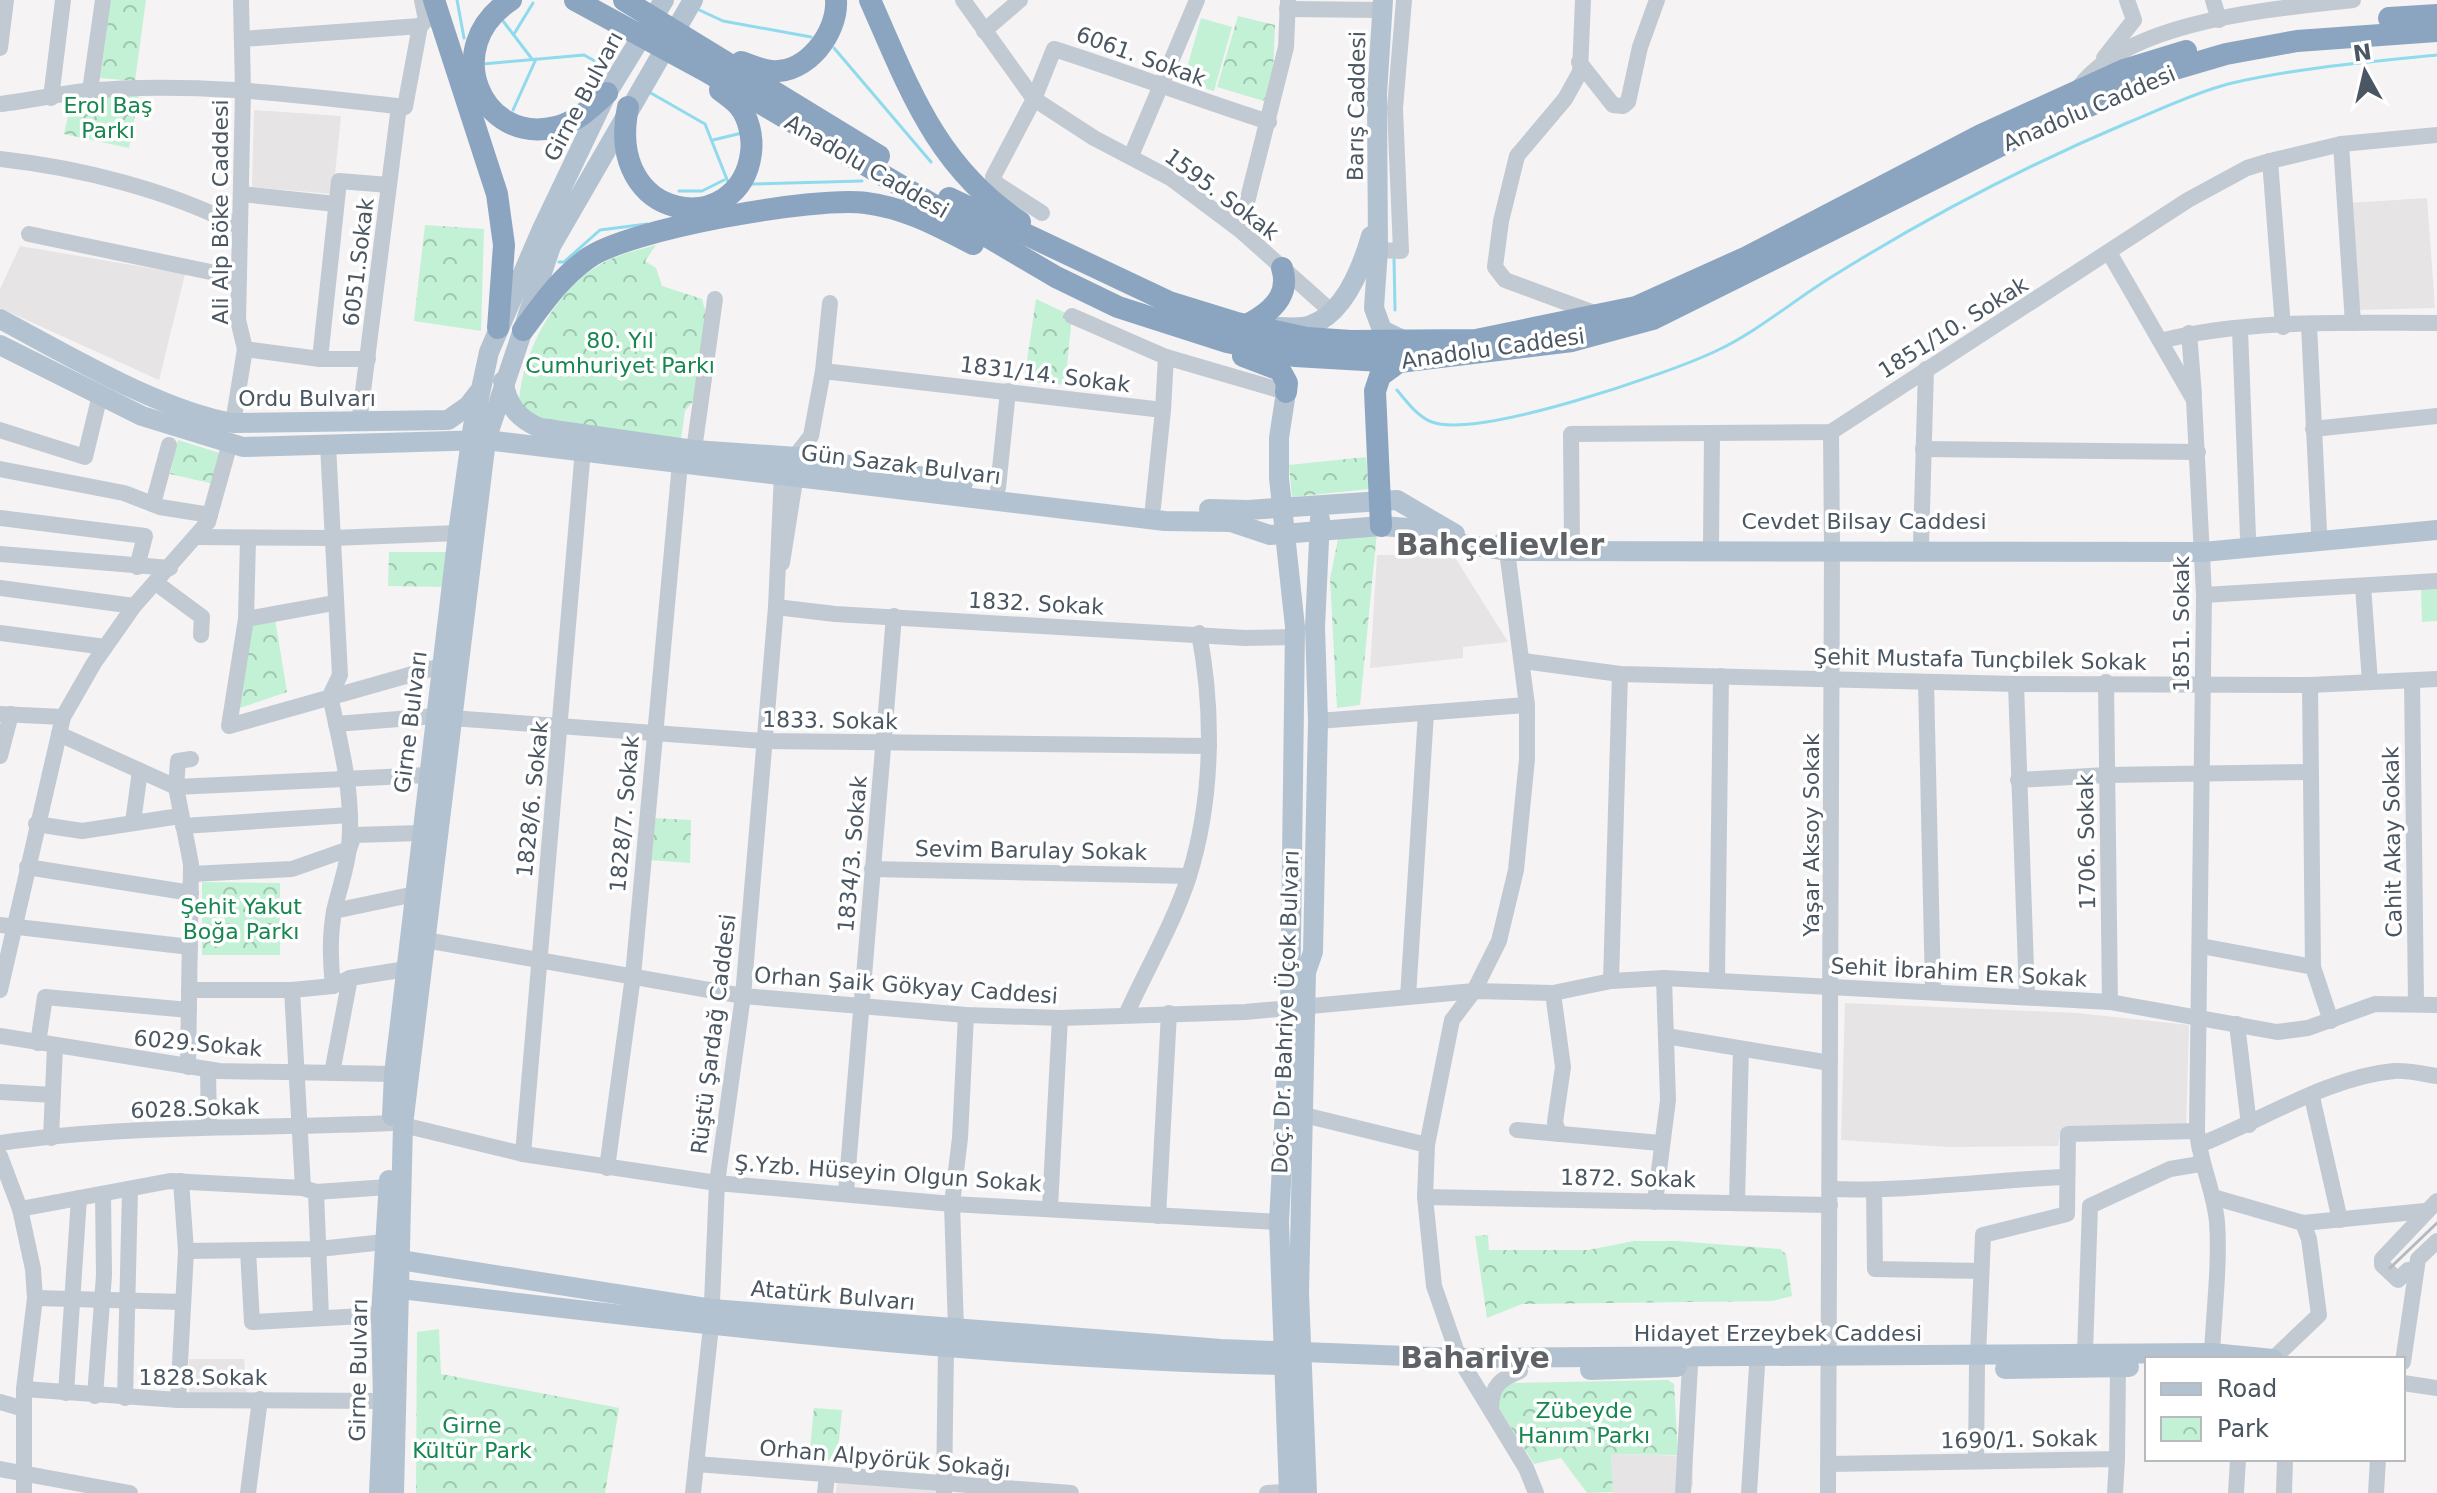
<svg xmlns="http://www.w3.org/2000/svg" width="2437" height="1493" viewBox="0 0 2437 1493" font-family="'DejaVu Sans',sans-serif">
<defs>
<pattern id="park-crowns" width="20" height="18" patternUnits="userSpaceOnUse" patternTransform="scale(2)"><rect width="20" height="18" fill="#c3f1d5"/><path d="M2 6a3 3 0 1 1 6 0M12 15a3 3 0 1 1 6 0" fill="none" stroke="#a0c6b0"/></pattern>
</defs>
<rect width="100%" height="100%" fill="#f5f3f3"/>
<!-- education -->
<g fill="#e6e4e5">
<polygon points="254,110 341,116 333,194 252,187"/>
<polygon points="2427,198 2435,308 2355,310 2349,203"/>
<polygon points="20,246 185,274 159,380 0,308 0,289"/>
<polygon points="1377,555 1454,556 1508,642 1463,647 1463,658 1370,668"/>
<polygon points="1845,1003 2077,1013 2189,1025 2186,1129 2061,1129 2058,1146 1950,1147 1841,1140"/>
<polygon points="189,1359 244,1359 247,1396 189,1395"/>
<polygon points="1611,1454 1692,1456 1693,1485 1689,1493 1613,1493"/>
<polygon points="837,1482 937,1490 937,1493 836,1493"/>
</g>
<!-- grass -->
<g fill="#c3f1d5">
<polygon points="1201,18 1232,27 1214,91 1183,82"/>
<polygon points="2437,588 2437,621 2422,622 2421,589"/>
</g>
<!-- park -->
<g fill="url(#park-crowns)">
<polygon points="111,0 146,0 135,81 100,78"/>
<polygon points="1238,16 1275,25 1273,74 1264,101 1217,87"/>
<polygon points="139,94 129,148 64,134 71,103 88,96"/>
<polygon points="425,225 484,229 481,331 414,321"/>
<path d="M 656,245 L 645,261 L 656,268 L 662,286 L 702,299 L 706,314 L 694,400 L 685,411 L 681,439 L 546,420 L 519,408 C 519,357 556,287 603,263 C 619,254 639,250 656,245 Z"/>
<polygon points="1036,299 1072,316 1065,385 1024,381"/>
<polygon points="178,440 223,454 214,484 170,474"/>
<polygon points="1366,457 1369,489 1292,497 1289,465"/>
<polygon points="1377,532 1360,705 1337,708 1330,579 1338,539"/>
<polygon points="389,552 450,552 446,587 388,586"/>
<polygon points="275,619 287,692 234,710 250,621"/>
<polygon points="652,818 691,820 690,863 649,860"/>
<polygon points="202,882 280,883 280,955 202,955"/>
<polygon points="1488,1235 1489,1250 1588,1250 1634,1241 1677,1241 1780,1249 1786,1254 1792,1296 1772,1301 1522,1304 1487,1318 1475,1236"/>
<polygon points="439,1329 441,1374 619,1408 605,1493 416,1493 417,1332"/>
<polygon points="1668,1380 1674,1384 1678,1455 1611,1454 1613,1492 1587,1493 1561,1458 1534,1464 1497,1405 1500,1389 1514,1383"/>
<polygon points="814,1408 842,1410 837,1461 809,1458"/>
</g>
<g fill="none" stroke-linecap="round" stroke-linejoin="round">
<!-- stream -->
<g stroke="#90daee" stroke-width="3">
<polyline points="457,0 464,38"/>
<polyline points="695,8 723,21 811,37"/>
<polyline points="503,21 532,59"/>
<polyline points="514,34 533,3"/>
<polyline points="834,48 931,162"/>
<polyline points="483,64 584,55 611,70"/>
<polyline points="649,92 705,124 728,182"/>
<polyline points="513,110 536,59"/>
<polyline points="713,140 742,133"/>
<polyline points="752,184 862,181"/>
<polyline points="679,191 702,191 724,180"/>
<polyline points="1394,256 1395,310"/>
<polyline points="559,262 564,262 600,230 647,224"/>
<path d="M 1397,390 C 1406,401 1418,417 1432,422 C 1478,439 1668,374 1716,351 C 1757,332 1794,300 1833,276 C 1926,218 2025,166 2127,123 C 2159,110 2194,93 2228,84 C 2296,68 2367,62 2437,55"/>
</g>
<!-- minor -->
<g stroke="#c1cad2" stroke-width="16">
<polyline points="963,0 1034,99 1094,138 1172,179 1240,230 1332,312"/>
<polyline points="1583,0 1580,72 1565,99 1517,156 1501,221 1495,267 1505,280 1597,314"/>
<polyline points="2213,0 2219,20"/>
<polyline points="1287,9 1382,10"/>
<polyline points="984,31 1020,0"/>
<polyline points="242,39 420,26"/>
<polyline points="0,48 6,0"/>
<polyline points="2104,58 2134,20 2127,0"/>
<polyline points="1579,62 1613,105 1623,106 1628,102 1640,47 1657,0"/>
<path d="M 2077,90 C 2125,20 2274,9 2353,0"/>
<polyline points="90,91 103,0"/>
<polyline points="51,98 63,0"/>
<path d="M 0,104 C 28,101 57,94 85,91 C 191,81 300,95 405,107 L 420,26 L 426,20 L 422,0"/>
<polyline points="2341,144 2353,323"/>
<polyline points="1131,156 1197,0"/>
<path d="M 0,159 C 81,168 168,190 240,227"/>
<polyline points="2270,161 2283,327"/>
<polyline points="241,194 336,204"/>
<path d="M 1042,213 L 997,184 L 993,177 L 1034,99 L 1054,49 C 1127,72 1196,99 1269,122"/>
<polyline points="1240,230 1286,47 1288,0"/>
<polyline points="29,234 239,278"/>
<polyline points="1378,250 1401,251 1395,108 1404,0"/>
<path d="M 2110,254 L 2194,400 L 2204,595 L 2197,1131 C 2200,1164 2214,1190 2217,1222 C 2220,1264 2214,1310 2212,1353"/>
<polyline points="1072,316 1166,357 1286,392"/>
<polyline points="2309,325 2319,531"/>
<polyline points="2240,330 2248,537"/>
<polyline points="2189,333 2194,395"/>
<path d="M 2161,341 C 2244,319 2351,323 2437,323"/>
<polyline points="245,349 320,359 368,359"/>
<polyline points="320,359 339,181 389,185"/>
<polyline points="823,371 1163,410 1153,507"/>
<polyline points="1163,410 1166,357"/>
<polyline points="233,423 245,349 238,320 243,91 241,0"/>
<polyline points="359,423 399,106"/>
<polyline points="2313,429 2437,416"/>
<polyline points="0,430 85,457 100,395"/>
<polyline points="1831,432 1832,544"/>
<polyline points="328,445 340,675 330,696"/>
<polyline points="1923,449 2198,452"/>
<polyline points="694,450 715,299"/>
<polyline points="0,469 124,493 160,507 210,515"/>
<polyline points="998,488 1008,391"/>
<polyline points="153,504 169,445"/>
<polyline points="0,518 145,536 137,567"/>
<polyline points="196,537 333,538 458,533"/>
<polyline points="248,539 246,619 229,726 441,666"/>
<polyline points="1501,541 1507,551 1527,705 1527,759 1516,870 1499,941 1474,991 1452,1020 1427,1145 1425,1197 1434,1286 1459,1358 1526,1468 1536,1493"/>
<polyline points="1572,542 1571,434 1831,432 2188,200 2247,168 2270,161 2341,144 2437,135"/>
<polyline points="1711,544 1712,433"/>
<polyline points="1921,544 1926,369"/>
<polyline points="0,554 170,568"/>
<polyline points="782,563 797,468"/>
<polyline points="156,583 202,617 201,635"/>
<polyline points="2363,586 2370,682"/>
<polyline points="0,588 134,606"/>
<polyline points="2204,595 2437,581"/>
<polyline points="776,607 835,614 1245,638 1295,637"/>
<polyline points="246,619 334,603"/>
<polyline points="0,633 105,647"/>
<polyline points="1523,661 1620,674 2016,684 2310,685 2437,679"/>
<polyline points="2412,681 2416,1002"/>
<polyline points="1926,682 1933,990"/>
<polyline points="2106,682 2110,1002"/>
<polyline points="2016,684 2027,996"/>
<polyline points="2310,685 2313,967"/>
<path d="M 330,696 C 341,746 354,795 349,847 C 347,867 340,887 335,907 C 329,934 330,959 333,986"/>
<polyline points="0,714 63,717"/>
<polyline points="451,718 763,741 1209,746"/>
<polyline points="1318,721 1527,705"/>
<polyline points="336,724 436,716"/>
<polyline points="59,734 176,787 428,775"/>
<polyline points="0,756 11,714"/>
<polyline points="2018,780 2107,775 2311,772"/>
<polyline points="133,822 140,771"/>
<polyline points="36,824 82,831 180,816"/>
<polyline points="183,826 350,815"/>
<polyline points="349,849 354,835 421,833"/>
<polyline points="27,867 191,893"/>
<polyline points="872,869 1189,876"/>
<polyline points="191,874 292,869 349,849"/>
<polyline points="334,911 415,894"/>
<polyline points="0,925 190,947"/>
<polyline points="425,940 743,996 966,1015 1060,1018 1245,1012 1474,991 1553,993 1611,981 1664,978 2110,1002 2277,1032 2308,1028 2375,1004 2437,1005"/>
<polyline points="2201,946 2313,967 2331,1021"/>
<polyline points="1717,978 1721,676"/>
<polyline points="1611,981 1620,674"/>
<polyline points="0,990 63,717 94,663 134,606 208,522 230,443"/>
<polyline points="189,990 292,990 333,986 350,978 406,969"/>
<polyline points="292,990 303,1188 316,1192 321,1317"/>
<polyline points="1553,993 1563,1067 1555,1122 1559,1134"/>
<polyline points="1408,997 1426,713"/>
<path d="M 1126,1015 C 1146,970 1174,923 1189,876 C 1213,799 1214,712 1199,633"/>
<polyline points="2237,1024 2249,1125"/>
<polyline points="0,1036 219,1071 394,1074"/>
<polyline points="1666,1036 1830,1063"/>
<polyline points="38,1043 45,997 189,1010"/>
<polyline points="188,1067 191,864 176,787 178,761 191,759"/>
<polyline points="208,1070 209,1127"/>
<polyline points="332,1073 350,978"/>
<polyline points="0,1092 53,1095"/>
<polyline points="2312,1097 2340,1220"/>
<polyline points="1304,1115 1427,1145"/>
<polyline points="403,1125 523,1154 717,1183 952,1204 1279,1222"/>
<polyline points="1517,1130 1660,1143"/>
<polyline points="51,1138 55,1046"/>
<path d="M 0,1143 C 130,1124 262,1129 392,1123"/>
<path d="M 2199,1145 C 2261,1121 2328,1077 2394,1071 C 2408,1070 2423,1074 2437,1076"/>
<polyline points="523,1154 583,449"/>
<polyline points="0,1156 20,1209 33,1269 35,1298 24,1389 24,1493"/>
<polyline points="607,1168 633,976 680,463"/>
<path d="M 1830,1189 C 1908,1192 1987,1180 2065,1177"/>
<polyline points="1874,1190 1875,1269 1981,1271"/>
<polyline points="316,1192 388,1187"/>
<polyline points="846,1192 894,616"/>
<polyline points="1425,1197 1830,1205"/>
<polyline points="2213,1197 2303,1223 2425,1211"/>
<polyline points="1655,1202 1668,1100 1664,978"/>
<polyline points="1737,1202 1741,1049"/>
<polyline points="1050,1207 1060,1018"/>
<polyline points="20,1209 170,1181 303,1188"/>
<polyline points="1158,1216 1169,1013"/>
<polyline points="186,1251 319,1249 384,1242"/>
<polyline points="248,1251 252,1322 381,1315"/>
<polyline points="2416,1269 2408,1270 2398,1280 2382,1265 2382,1259 2437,1201"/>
<polyline points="35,1298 183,1302"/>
<polyline points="956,1329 952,1204 960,1138 966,1015"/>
<polyline points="2085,1353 2090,1206 2170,1169 2200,1164"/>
<polyline points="1978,1357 1983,1235 2067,1214 2068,1134 2197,1131"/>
<polyline points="2278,1359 2278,1354 2319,1315 2309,1239 2303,1223"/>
<polyline points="2403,1362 2418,1259 2437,1241"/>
<polyline points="2403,1383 2437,1388"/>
<polyline points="24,1389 178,1400 383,1401"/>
<polyline points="66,1393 79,1198"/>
<polyline points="95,1396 104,1275 103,1194"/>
<polyline points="125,1398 130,1189"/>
<polyline points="178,1400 186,1251 181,1181"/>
<polyline points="0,1402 24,1409"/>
<path d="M 1491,1409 C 1491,1386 1500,1379 1520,1371"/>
<polyline points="1976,1461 1977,1365"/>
<polyline points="696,1464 1071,1493"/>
<polyline points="1829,1464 2117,1459 2118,1367"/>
<polyline points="0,1469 130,1493"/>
<polyline points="248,1493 260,1399"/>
<polyline points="693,1493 711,1326 717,1183 743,996 776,607 782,473 811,436 823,371 830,303"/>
<polyline points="825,1493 827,1476"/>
<polyline points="944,1493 946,1347"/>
<polyline points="1267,1493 1289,1492"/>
<polyline points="1683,1493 1690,1365"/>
<polyline points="1749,1493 1757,1366"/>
<polyline points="1828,1493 1832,552"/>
<polyline points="2115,1493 2117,1459"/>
<polyline points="2236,1493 2238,1459"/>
<polyline points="2284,1493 2285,1459"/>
<polyline points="2376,1493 2378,1459"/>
</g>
<!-- major -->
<g stroke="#b3c2d1" stroke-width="20">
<polyline points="1383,0 1377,94 1378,250 1374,308 1382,330 1405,341"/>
<path d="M 0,319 C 66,354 161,411 233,423 L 448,420 L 468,406 L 478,393"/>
<path d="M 1279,327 C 1289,327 1301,329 1311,325 C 1345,313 1362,267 1371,236"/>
<polyline points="0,345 142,416 243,447 486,440 1165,521 1231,522 1270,535 1381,526 1409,528 1451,542 1507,551 2203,552 2437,530"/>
<path d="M 503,381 C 508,406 517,418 540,428 L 694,450 L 797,457 L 963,483"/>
<polyline points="1286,392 1279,438 1279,478 1295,627 1290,1015 1279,1222 1289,1493"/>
<polyline points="1209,509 1248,510 1397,500 1455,534"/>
<polyline points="392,1116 394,1074 458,533 473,426 489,352 542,229 607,93 664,0"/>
<polyline points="385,1270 400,1260 712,1309 1221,1349 1459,1358 2212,1353 2273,1359"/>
<path d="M 401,1289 C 692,1324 984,1358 1278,1365"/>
<polyline points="2005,1369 2129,1367"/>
<polyline points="1590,1370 1677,1367"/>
<polyline points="379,1493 383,1401 381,1315 389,1180"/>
<polyline points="394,1493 403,1125 486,440 551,246 693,0"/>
<polyline points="1307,1493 1299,1293 1306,972 1313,952 1318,721 1315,627 1320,519"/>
</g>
<!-- highway -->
<g stroke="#8ba5c1" stroke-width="22">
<polyline points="434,0 497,194 504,245 498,328"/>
<path d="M 511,0 C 439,46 481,146 556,127 C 577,122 592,107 607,93"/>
<polyline points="575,0 704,70 1056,277 1118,307 1227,342 1295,356 1399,362 1572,341 1653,319 2026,133 2175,69 2226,54 2297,41 2437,31"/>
<polyline points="624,0 879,156"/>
<path d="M 870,0 C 909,88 936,166 1020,222"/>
<polyline points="2389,18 2437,15"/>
<path d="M 741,62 C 750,65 761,70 771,71 C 807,74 838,33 836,0"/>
<path d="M 628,107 C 604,224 740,240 751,153 C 753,138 749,118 739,106 C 734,100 726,95 720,90"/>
<polyline points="949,198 1169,302 1237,323 1307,338 1351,341 1476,340 1636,307 1747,257 1981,135 2124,70 2186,51"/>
<path d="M 1247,325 C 1270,313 1291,296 1282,268"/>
<path d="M 523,330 C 543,303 560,278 588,258 C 629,229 815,196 866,203 C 906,208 938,226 973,244"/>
<polyline points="1243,356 1280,370 1287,383 1286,392"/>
<polyline points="1381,526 1375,391 1380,376 1399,362"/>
</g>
<!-- rail -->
<polyline stroke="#b5b8bd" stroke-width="3" points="2390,1268 2437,1223"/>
</g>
<g text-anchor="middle" stroke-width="7" stroke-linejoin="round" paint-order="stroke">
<!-- street labels -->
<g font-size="22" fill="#4a5661" stroke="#fff">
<text transform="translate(1141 56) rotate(20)" y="8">6061. Sokak</text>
<text transform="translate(583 96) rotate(-62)" y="8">Girne Bulvarı</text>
<text transform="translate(1356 106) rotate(-89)" y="8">Barış Caddesi</text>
<text transform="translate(2089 108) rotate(-23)" y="8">Anadolu Caddesi</text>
<text transform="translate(867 166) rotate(30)" y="8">Anadolu Caddesi</text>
<text transform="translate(1222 194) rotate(37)" y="8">1595. Sokak</text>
<text transform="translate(220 212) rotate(-90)" y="8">Ali Alp Böke Caddesi</text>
<text transform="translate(358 262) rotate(-83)" y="8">6051.Sokak</text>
<text transform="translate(1953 327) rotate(-32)" y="8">1851/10. Sokak</text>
<text transform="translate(1493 348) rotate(-8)" y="8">Anadolu Caddesi</text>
<text transform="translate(1045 374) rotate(7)" y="8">1831/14. Sokak</text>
<text x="307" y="406">Ordu Bulvarı</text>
<text transform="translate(901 464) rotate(7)" y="8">Gün Sazak Bulvarı</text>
<text x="1864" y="529">Cevdet Bilsay Caddesi</text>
<text transform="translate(1036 603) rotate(3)" y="8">1832. Sokak</text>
<text transform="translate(2181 624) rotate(-90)" y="8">1851. Sokak</text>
<text transform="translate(1980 659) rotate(1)" y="8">Şehit Mustafa Tunçbilek Sokak</text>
<text transform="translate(830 720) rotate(1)" y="8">1833. Sokak</text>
<text transform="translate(410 722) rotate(-83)" y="8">Girne Bulvarı</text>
<text transform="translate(532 799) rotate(-84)" y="8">1828/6. Sokak</text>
<text transform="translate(624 814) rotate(-85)" y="8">1828/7. Sokak</text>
<text transform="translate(1811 835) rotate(-90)" y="8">Yaşar Aksoy Sokak</text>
<text transform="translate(2086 842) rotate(-91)" y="8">1706. Sokak</text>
<text transform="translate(2392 842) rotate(-91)" y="8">Cahit Akay Sokak</text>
<text transform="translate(1031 850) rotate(1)" y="8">Sevim Barulay Sokak</text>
<text transform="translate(852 854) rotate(-85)" y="8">1834/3. Sokak</text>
<text transform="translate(1959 972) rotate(3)" y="8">Sehit İbrahim ER Sokak</text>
<text transform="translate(906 985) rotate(4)" y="8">Orhan Şaik Gökyay Caddesi</text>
<text transform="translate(1285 1012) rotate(-88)" y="8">Doç. Dr. Bahriye Üçok Bulvarı</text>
<text transform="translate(713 1034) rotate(-83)" y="8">Rüştü Şardağ Caddesi</text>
<text transform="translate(198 1043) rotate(5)" y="8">6029.Sokak</text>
<text transform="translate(195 1108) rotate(-2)" y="8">6028.Sokak</text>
<text transform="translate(888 1173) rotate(4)" y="8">Ş.Yzb. Hüseyin Olgun Sokak</text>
<text transform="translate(1628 1178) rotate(1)" y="8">1872. Sokak</text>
<text transform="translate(833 1295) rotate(5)" y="8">Atatürk Bulvarı</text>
<text x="1778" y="1341">Hidayet Erzeybek Caddesi</text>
<text transform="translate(358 1370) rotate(-89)" y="8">Girne Bulvarı</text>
<text x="203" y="1385">1828.Sokak</text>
<text transform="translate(2019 1439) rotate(-1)" y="8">1690/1. Sokak</text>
<text transform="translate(885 1458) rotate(5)" y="8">Orhan Alpyörük Sokağı</text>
</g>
<!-- park labels -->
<g font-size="22" fill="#17864f" stroke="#fff">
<text x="108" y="113">Erol Baş<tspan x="108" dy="25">Parkı</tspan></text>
<text x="620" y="348">80. Yıl<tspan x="620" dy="25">Cumhuriyet Parkı</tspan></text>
<text x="241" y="914">Şehit Yakut<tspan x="241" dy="25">Boğa Parkı</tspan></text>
<text x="1584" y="1418">Zübeyde<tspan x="1584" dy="25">Hanım Parkı</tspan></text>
<text x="472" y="1433">Girne<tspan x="472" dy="25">Kültür Park</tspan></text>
</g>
<!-- district labels -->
<g font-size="30" font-weight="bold" fill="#5f6368" stroke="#fff">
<text x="1500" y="555">Bahçelievler</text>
<text x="1475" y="1368">Bahariye</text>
</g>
</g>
<!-- legend -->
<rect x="2145" y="1357" width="260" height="104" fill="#ffffff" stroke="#b7bbc0" stroke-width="2"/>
<rect x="2161" y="1383" width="40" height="12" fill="#b3c2d1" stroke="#b7bbc0" stroke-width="2"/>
<text x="2217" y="1397" font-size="24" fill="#4a5661">Road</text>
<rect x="2161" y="1417" width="40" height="24" fill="url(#park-crowns)" stroke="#b7bbc0" stroke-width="2"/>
<text x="2217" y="1437" font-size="24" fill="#4a5661">Park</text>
<!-- north arrow -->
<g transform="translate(2365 72) rotate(352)" stroke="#ffffff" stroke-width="6" paint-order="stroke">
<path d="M0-6L14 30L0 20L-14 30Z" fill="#4a5661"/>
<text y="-12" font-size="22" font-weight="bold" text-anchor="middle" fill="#4a5661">N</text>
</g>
</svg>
